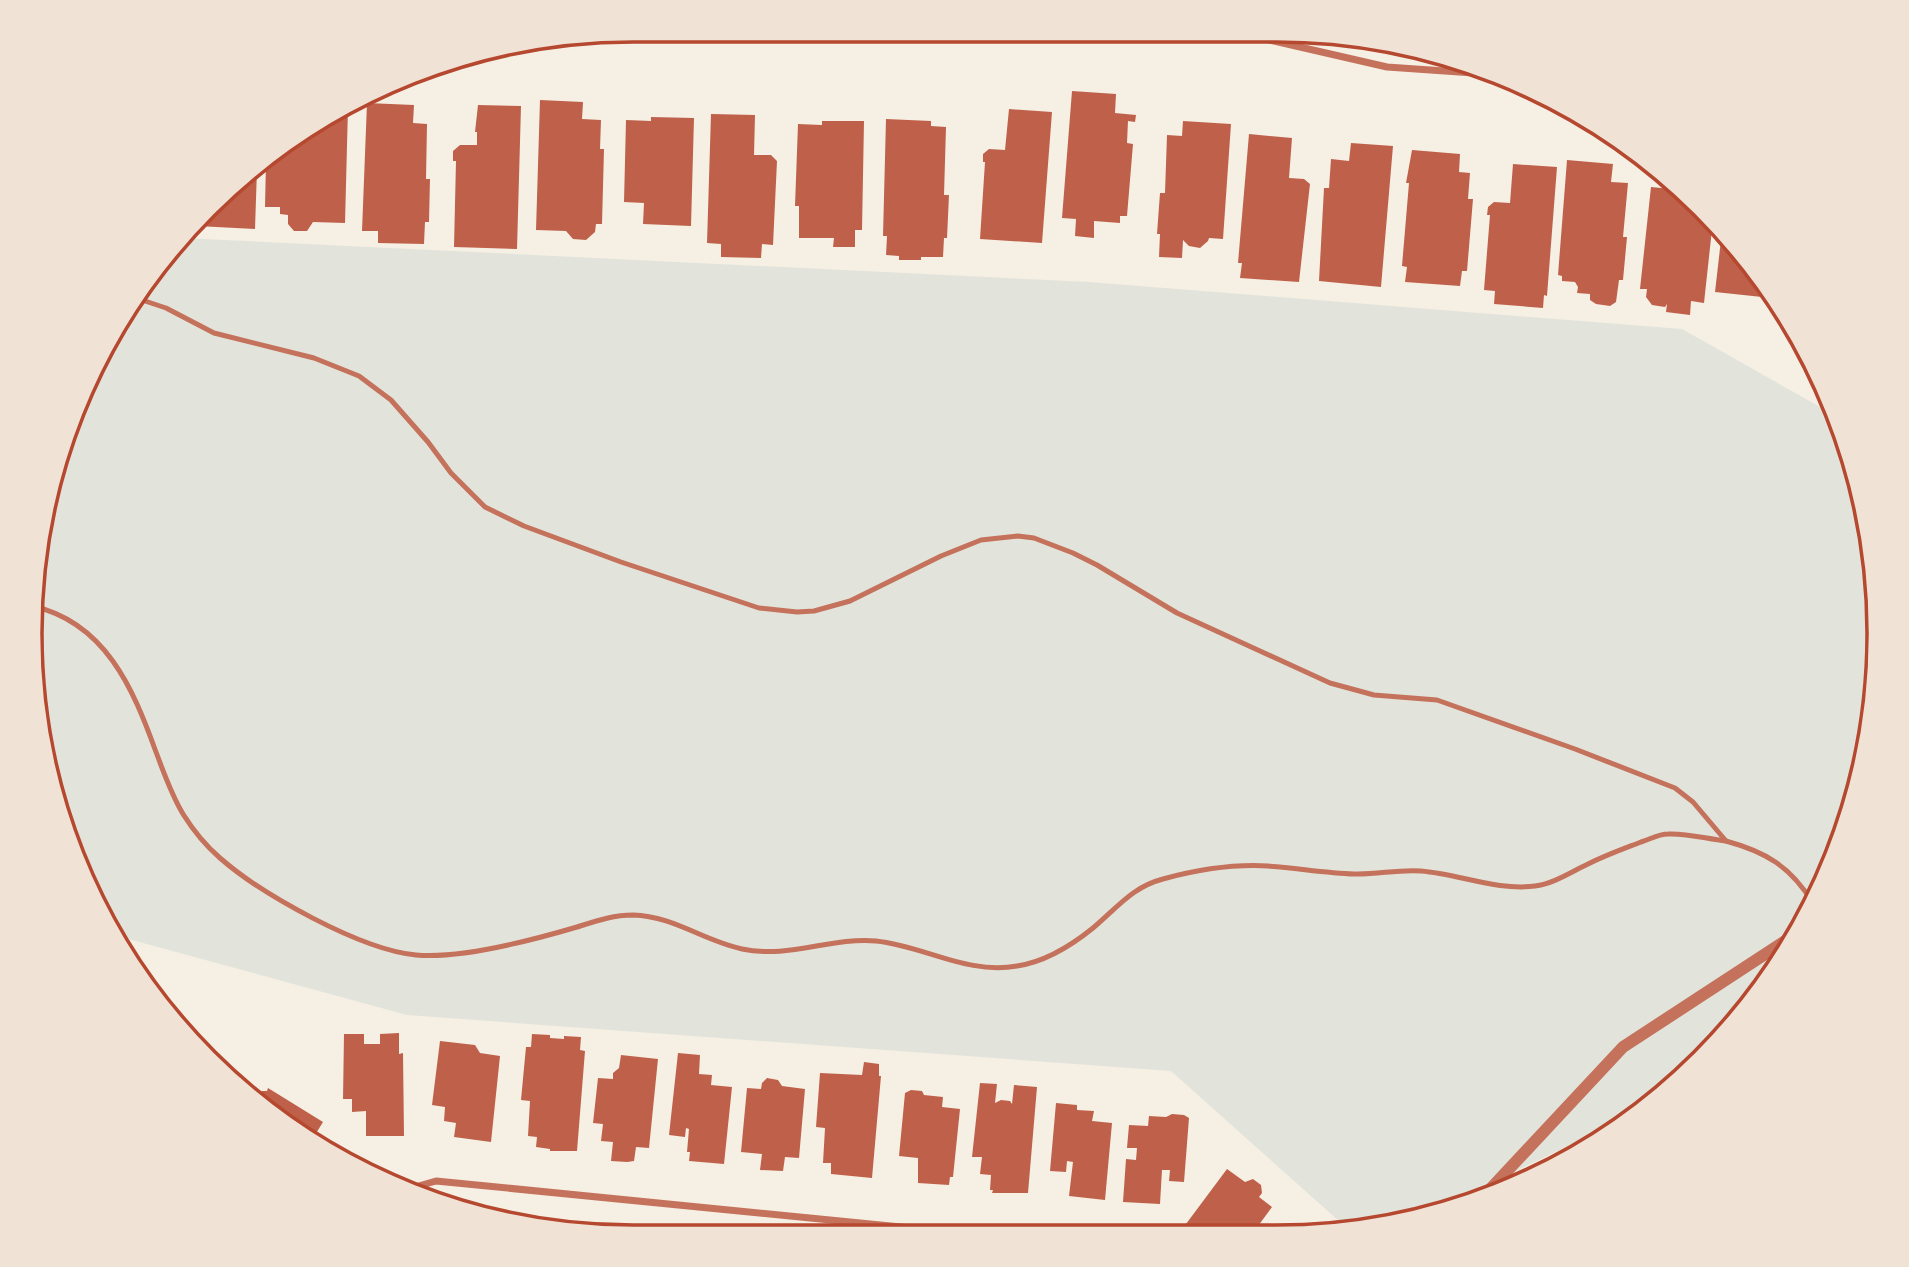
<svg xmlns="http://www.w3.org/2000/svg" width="1909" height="1267" viewBox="0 0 1909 1267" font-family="Rubik,sans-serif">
<rect width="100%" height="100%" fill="#f6efe4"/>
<!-- green -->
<polygon fill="#e2e4dc" points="184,238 1089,282 1682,329 1838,417 1868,515 1879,633 1868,751 1833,864 1778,969 1703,1060 1640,1111 1417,1219 1394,1226 1349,1230 1171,1071 407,1015 110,934 41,752 31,594 76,403 155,266"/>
<!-- building -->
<g fill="#bf614a">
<polygon points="1072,91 1116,94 1115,113 1136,115 1135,122 1128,121 1127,143 1133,144 1127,216 1120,216 1120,223 1094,221 1094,238 1075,236 1076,219 1062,218"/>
<polygon points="540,100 583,102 582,119 601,120 600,149 604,149 602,224 596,224 595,232 586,240 573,239 566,231 536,230"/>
<polygon points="367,103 414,105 413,123 427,124 426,179 430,179 429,222 425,222 424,244 378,243 378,231 362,231"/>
<polygon points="478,105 521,106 517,249 454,247 456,161 453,161 453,151 460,145 477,145 477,132 475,132"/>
<polygon points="348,107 345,223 313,222 307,231 294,231 288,224 288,215 280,214 280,207 265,207 266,162 270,158 280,158 280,148 298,132"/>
<polygon points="1009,109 1052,112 1042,243 980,239 985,162 983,162 983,154 989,149 1005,150"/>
<polygon points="711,114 755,115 754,155 771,155 777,161 773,245 762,244 761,258 721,257 721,244 707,243"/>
<polygon points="651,117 694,118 691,226 643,224 644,203 624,202 626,120 651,121"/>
<polygon points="886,119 931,121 931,126 946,127 944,195 949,195 947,238 944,238 943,257 921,257 921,260 899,260 899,256 886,255 887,236 883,236"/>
<polygon points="822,121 864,121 862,230 855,230 855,247 833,247 834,238 799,238 799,206 795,206 798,124 822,125"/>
<polygon points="1183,121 1231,124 1223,239 1209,238 1208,241 1200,248 1189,246 1183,240 1182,258 1159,257 1160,234 1157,234 1160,193 1165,193 1167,135 1182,136"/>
<polygon points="1249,134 1292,138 1289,178 1304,179 1310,184 1299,282 1240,278 1242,263 1238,263"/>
<polygon points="1351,143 1393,146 1381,287 1319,281 1324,188 1329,188 1331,159 1349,161"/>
<polygon points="1412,150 1460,154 1459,172 1470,173 1468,199 1473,199 1467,271 1462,271 1460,286 1405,282 1407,267 1402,266 1409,183 1406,183"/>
<polygon points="1567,160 1613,164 1611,182 1628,183 1623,237 1627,237 1623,280 1619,280 1616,302 1610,306 1596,304 1590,300 1590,294 1577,293 1578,287 1575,282 1562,281 1562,276 1558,275"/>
<polygon points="1513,164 1557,167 1547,296 1544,295 1543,308 1494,304 1495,291 1484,290 1490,215 1487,215 1488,207 1494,202 1510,203"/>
<polygon points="257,169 255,229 197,226 221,204"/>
<polygon points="1672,184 1702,206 1713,220 1704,303 1691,301 1690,315 1666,312 1667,304 1665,307 1652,305 1646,297 1647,289 1640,289 1651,187 1671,189"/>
<polygon points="1722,231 1763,280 1762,297 1715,292"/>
<polygon points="399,1033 399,1054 403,1053 404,1136 366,1136 366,1111 352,1112 352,1099 343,1099 344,1034 364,1034 364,1044 380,1044 380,1034"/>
<polygon points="532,1034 550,1035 550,1038 564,1039 564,1036 581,1037 580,1050 585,1051 577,1151 550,1151 550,1149 536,1147 537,1137 528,1136 530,1101 521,1100 526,1047 531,1047"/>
<polygon points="440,1041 475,1045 480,1053 500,1056 491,1142 454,1137 456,1123 444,1121 445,1107 432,1105"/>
<polygon points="678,1053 700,1055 699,1074 712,1075 711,1085 732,1087 724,1164 689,1161 690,1152 687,1152 689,1129 686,1128 685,1137 669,1135"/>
<polygon points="621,1055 658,1059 649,1148 636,1147 634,1161 627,1162 611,1161 613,1142 601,1141 603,1124 593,1123 598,1078 613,1079 613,1073 619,1068"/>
<polygon points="864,1062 879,1064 879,1076 881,1076 872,1178 831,1174 831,1163 823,1163 825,1128 816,1127 820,1073 862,1075"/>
<polygon points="767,1078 778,1080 782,1086 805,1089 799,1158 785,1157 783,1171 760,1170 762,1154 741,1152 747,1088 761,1089 762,1083"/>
<polygon points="980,1083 997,1084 995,1103 1001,1100 1010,1101 1012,1104 1014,1085 1037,1087 1028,1193 992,1193 993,1190 990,1190 991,1175 980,1174 982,1157 972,1157"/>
<polygon points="268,1088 323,1122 315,1135 305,1129 304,1130 258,1097 262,1091 267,1091"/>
<polygon points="911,1090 922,1091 924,1095 943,1097 942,1107 960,1109 953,1177 950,1177 949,1185 918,1183 918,1158 899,1156 905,1093"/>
<polygon points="1056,1103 1077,1105 1077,1110 1094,1111 1092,1121 1112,1123 1105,1200 1069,1196 1073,1162 1067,1161 1066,1172 1050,1171"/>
<polygon points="1172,1114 1184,1115 1189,1118 1184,1182 1169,1181 1170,1170 1162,1170 1160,1204 1123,1202 1126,1159 1136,1160 1137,1148 1127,1148 1129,1125 1148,1126 1149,1116 1166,1117"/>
<polygon points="1227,1169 1245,1182 1253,1179 1261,1185 1262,1193 1259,1197 1272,1207 1250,1237 1193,1237 1197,1232 1186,1224"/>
</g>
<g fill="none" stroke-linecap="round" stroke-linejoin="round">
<!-- service -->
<g stroke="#c5725c" stroke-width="5">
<path d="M 32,606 C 105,622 133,688 156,752 C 164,773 171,794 183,814 C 193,830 205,845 220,858 C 261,894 361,950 416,955 C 462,959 533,940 577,927 C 596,921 613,915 633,915 C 673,916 704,941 742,949 C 788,959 831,937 876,941 C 924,946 968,975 1017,966 C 1044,962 1072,945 1093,928 C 1117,908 1132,887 1163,879 C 1196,870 1233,864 1268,866 C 1297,868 1325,873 1354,874 C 1376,875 1399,869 1421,871 C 1459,874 1497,891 1535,886 C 1553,884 1571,872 1588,864 C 1606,855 1623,849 1641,842 C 1651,839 1658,834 1668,834 C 1687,833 1707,839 1726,841 L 1693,802 L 1675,788 L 1575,749 L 1437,700 L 1374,695 L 1330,683 L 1177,613 L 1097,565 L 1073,553 L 1034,538 L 1018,536 L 981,540 L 941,556 L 850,601 L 814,611 L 797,612 L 759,608 L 621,562 L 524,526 L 485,507 L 451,473 L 428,442 L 391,400 L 359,376 L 314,358 L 214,333 L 166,308 L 136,298"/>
<path d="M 1726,841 C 1766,852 1790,866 1813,903"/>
</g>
<!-- minor -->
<g stroke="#c5725c" stroke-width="7">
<polyline points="632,30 994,30"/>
<polyline points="1240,30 1252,36 1387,67 1488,74"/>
<polyline points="408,1189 436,1181 921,1229 1042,1237"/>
</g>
<!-- tertiary -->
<polyline stroke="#c5725c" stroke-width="12" points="1481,1199 1623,1047 1796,934"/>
</g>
<!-- crop -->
<path d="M0 0H1909V1267H0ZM633 42H1276A591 591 0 0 1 1867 633V634A591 591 0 0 1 1276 1225H633A591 591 0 0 1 42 634V633A591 591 0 0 1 633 42Z" fill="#f1e2d6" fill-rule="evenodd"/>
<path fill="none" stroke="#b5482f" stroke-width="3.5" d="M633 42H1276A591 591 0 0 1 1867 633V634A591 591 0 0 1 1276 1225H633A591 591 0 0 1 42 634V633A591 591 0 0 1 633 42Z"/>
</svg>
